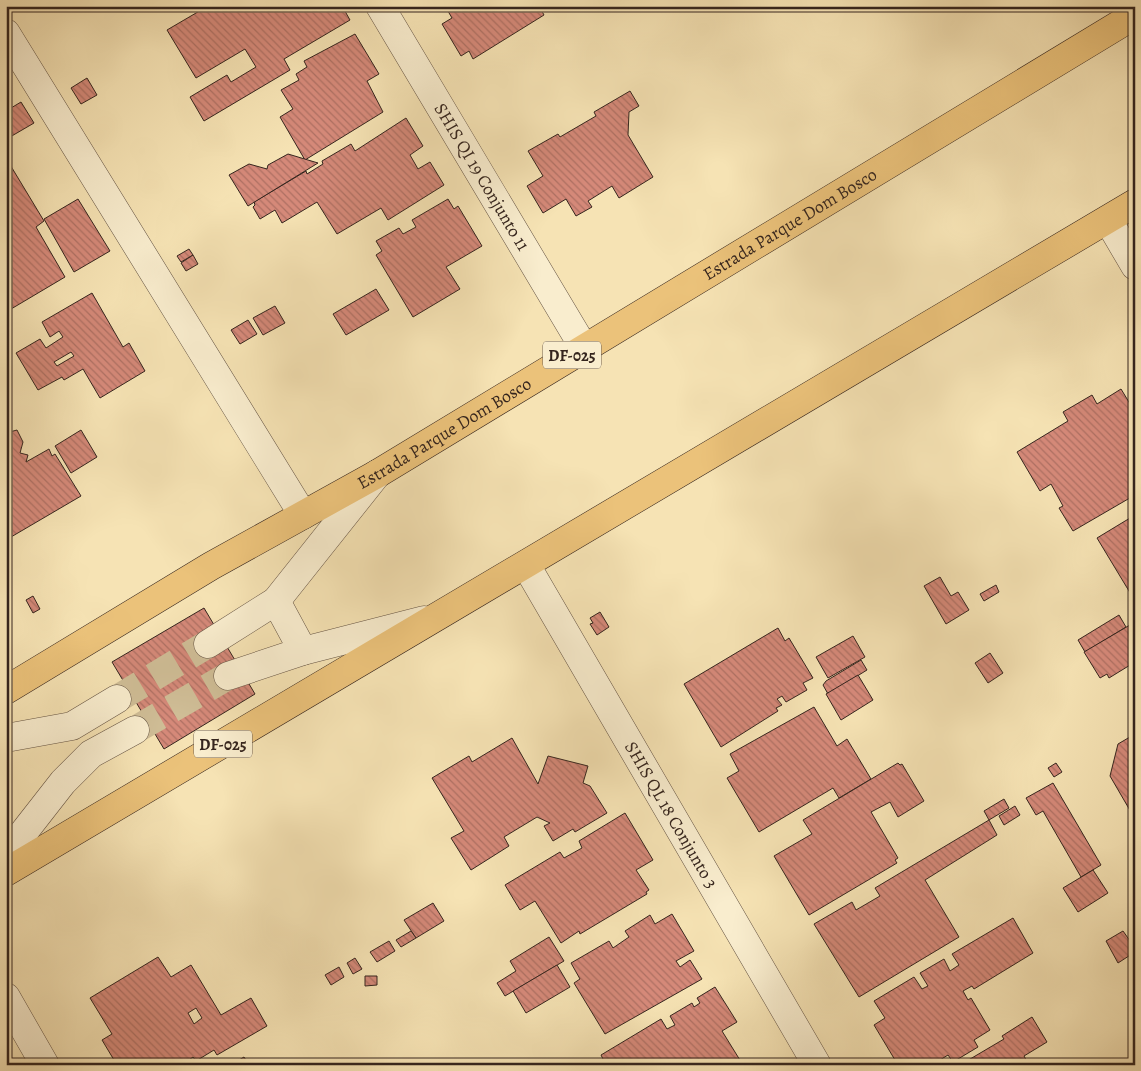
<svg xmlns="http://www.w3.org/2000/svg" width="1141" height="1071" viewBox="0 0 1141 1071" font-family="Alegreya,serif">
<defs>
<pattern id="building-back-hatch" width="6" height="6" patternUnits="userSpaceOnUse" patternTransform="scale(1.25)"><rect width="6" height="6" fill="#d58979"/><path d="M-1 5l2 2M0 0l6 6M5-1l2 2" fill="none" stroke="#ae7063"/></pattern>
</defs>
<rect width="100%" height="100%" fill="#f6e3b4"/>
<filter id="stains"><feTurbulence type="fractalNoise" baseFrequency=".004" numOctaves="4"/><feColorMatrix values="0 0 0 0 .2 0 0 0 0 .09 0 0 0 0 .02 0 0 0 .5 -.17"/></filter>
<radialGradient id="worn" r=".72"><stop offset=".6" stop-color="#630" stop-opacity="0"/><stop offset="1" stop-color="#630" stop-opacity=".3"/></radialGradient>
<!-- building -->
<g fill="url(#building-back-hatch)" stroke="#35251e" fill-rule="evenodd">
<polygon points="208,6 213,9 218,6 342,6 350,20 284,59 290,70 204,121 190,97 227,75 231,82 256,67 245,49 196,78 167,30"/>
<polygon points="445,6 539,6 544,15 473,59 469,51 461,56 442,24 452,18"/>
<polygon points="355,34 379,74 367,81 383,112 305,160 280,117 293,109 281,90 299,80 296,74 307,67 304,61"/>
<polygon points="87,78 97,95 81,104 71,88"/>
<polygon points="630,91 639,106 629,112 628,135 653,177 619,198 612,186 588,201 592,207 576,216 566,199 543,213 527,186 543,176 528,151 558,134 560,137 596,116 594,112"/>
<polygon points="21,102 34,123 10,137 6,131 6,111"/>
<polygon points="406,118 423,146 410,155 418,169 430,162 444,185 388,220 381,208 337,234 317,202 282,223 275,210 260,219 253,207 255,205 254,202 306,171 307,174 323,164 322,161 351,144 355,151"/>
<polygon points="288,154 318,163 248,206 229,175 249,164 267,169 268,165"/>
<polygon points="6,158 44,221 36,227 65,277 6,312"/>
<polygon points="78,199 110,251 74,272 44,219"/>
<polygon points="448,199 454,209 458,206 482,246 446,267 460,289 413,317 376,255 382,251 376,241 399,228 403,234 416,227 412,220"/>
<polygon points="189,249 193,255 181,262 177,256"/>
<polygon points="193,255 198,264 186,271 181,263"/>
<polygon points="376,289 389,310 346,335 333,314"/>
<path d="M 92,293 L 123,347 L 129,343 L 145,371 L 100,398 L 83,369 L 64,380 L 62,377 L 38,390 L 16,353 L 40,339 L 46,348 L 63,337 L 59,331 L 50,337 L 42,322 ZM 71,352 L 74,356 L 57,366 L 54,362 Z"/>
<polygon points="275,306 285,323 263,335 253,318"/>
<polygon points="248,320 257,334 240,344 231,330"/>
<polygon points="1121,389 1135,412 1135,495 1073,531 1059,508 1063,506 1051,484 1040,491 1017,452 1068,421 1063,412 1092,395 1097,404"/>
<polygon points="17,430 23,442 20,453 28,455 26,462 49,449 52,456 55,454 81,496 11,537 6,529 6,433"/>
<polygon points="81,430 97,457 71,473 55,446"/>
<polygon points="1135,515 1135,601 1097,538"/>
<polygon points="940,577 951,596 958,592 969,610 946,624 924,586"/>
<polygon points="996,585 999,592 984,601 980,594"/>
<polygon points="33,596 40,609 33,613 26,600"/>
<polygon points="204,608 255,694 164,749 112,662"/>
<polygon points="600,612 609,627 597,635 590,624 593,623 590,618"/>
<polygon points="1119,615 1126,627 1085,652 1078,640"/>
<polygon points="1135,622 1135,662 1109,678 1107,674 1100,678 1084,652"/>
<polygon points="778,628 785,641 789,638 813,678 803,683 807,690 786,702 782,696 777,699 782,705 776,708 778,711 721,747 684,684"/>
<polygon points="853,636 865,657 828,678 816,657"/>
<polygon points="990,653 1003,673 988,683 975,663"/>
<polygon points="861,660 867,670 828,694 823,685 826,681"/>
<polygon points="858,675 873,700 841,720 826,694"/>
<polygon points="814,707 837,746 847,739 871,779 839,798 833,788 759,832 727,778 739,771 730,754"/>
<polygon points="1135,734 1135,819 1110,776 1118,744"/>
<polygon points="512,738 538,784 548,756 588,766 583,783 590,786 607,813 575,832 573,829 553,841 544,826 550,823 537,817 504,837 509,846 471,870 451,838 464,831 432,778 469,756 472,762"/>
<polygon points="898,763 900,765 902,764 924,801 898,817 890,802 871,812 898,858 895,860 897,863 809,915 774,856 812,834 803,820"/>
<polygon points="1056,763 1062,772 1054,777 1048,768"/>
<polygon points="1053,783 1101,865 1081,877 1043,811 1036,815 1026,798"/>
<polygon points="1004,799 1009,808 989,820 984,811"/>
<polygon points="1015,806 1020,815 1004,825 999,816"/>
<polygon points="625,813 653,860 636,870 649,890 646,892 647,894 580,934 579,931 561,943 535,901 520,910 505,885 560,852 564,858 582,848 579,841"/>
<polygon points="989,820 997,835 925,880 959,937 859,997 814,924 852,902 856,910 880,896 875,888"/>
<polygon points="1093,870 1108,893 1078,912 1063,888"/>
<polygon points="433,903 444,921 416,938 404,920"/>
<polygon points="672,914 694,951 676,961 680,967 690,960 702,979 605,1034 574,983 580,979 571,963 609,941 613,948 629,937 625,931 650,915 655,924"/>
<polygon points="1013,918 1033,953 974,989 972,986 963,991 968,1000 971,998 990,1030 974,1040 978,1047 953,1062 948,1055 932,1065 898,1065 874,1025 885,1018 874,1001 914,977 922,989 928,986 920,973 944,959 950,971 959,965 952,954"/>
<polygon points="411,931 416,938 401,947 396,940"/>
<polygon points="1123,931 1135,948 1135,952 1118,963 1106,941"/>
<polygon points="549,937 564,961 505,996 497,983 516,971 510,961"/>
<polygon points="389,941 395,951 377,962 370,952"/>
<path d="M 158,957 L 171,977 L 191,965 L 221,1015 L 251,998 L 267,1026 L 217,1055 L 214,1050 L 196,1061 L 193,1057 L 182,1065 L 117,1065 L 102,1040 L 112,1034 L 90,998 ZM 196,1008 L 202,1018 L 194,1024 L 188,1013 Z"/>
<polygon points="355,958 362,969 353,974 347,963"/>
<polygon points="557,965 570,987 526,1013 513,991"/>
<polygon points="339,967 344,977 331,985 325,975"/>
<polygon points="365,976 377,976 377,985 365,986"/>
<polygon points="715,987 737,1022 722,1031 743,1065 606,1065 601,1055 661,1019 667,1029 675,1025 670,1016 692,1003 694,1007 700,1003 697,998"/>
<polygon points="1032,1017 1047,1042 1024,1056 1029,1065 960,1065 1004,1039 1002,1036"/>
<polygon points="244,1057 249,1065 231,1065"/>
</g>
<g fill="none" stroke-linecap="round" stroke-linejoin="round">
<!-- minor-tunnel -->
<g stroke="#cfbd96" stroke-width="28" stroke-dasharray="28 14" stroke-linecap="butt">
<polyline points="117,699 208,644"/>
<polyline points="135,730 228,676"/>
</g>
<!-- minor casing -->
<g stroke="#655444" stroke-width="29">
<g id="minor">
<path id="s1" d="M 380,6 L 584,348"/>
<polyline points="6,33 303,515"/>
<polyline points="1108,220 1135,266"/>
<path id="s2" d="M 526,565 L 817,1065"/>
<polyline points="276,601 303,651"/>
<polyline points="208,644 276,601 377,474"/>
<polyline points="228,676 303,651 424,620"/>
<polyline points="6,738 72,726 117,699"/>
<polyline points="6,855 63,782 91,754 135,730"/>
<polyline points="6,997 45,1065"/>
</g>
</g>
<!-- major casing -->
<g stroke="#35251e" stroke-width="29">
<g id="major">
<path id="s3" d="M 6,690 L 211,566 L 377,474 L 1135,15"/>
<polyline points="6,872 1135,203"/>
</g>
</g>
<!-- minor -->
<use href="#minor" stroke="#f9edce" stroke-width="28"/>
<!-- major -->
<use href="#major" stroke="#ebc27a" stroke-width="28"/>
</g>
<g text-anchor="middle" stroke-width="4" stroke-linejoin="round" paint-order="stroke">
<!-- shield labels -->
<g fill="#f9edce" stroke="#706153" stroke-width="1">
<rect x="543" y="341.5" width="58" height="27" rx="4"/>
<rect x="194" y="730.5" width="58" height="27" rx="4"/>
</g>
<g font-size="16" font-weight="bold" fill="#35251e">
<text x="572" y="361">DF-025</text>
<text x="223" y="750">DF-025</text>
</g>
<!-- street labels -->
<g font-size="18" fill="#35251e" stroke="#f9edce">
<text dy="6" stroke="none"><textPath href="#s1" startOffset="199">SHIS QI 19 Conjunto 11</textPath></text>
<text dy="6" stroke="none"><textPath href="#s3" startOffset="912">Estrada Parque Dom Bosco</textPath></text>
<text dy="6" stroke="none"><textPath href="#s3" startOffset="508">Estrada Parque Dom Bosco</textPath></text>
<text dy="6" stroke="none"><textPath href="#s2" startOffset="289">SHIS QL 18 Conjunto 3</textPath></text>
</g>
</g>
<!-- margin -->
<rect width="1141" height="1071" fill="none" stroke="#f6e3b4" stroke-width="25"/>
<rect x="8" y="8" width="1126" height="1056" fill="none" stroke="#35251e" stroke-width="2.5"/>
<rect x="12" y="12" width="1116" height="1046" fill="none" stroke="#35251e"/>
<rect width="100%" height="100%" filter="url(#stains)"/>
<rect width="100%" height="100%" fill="url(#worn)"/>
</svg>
